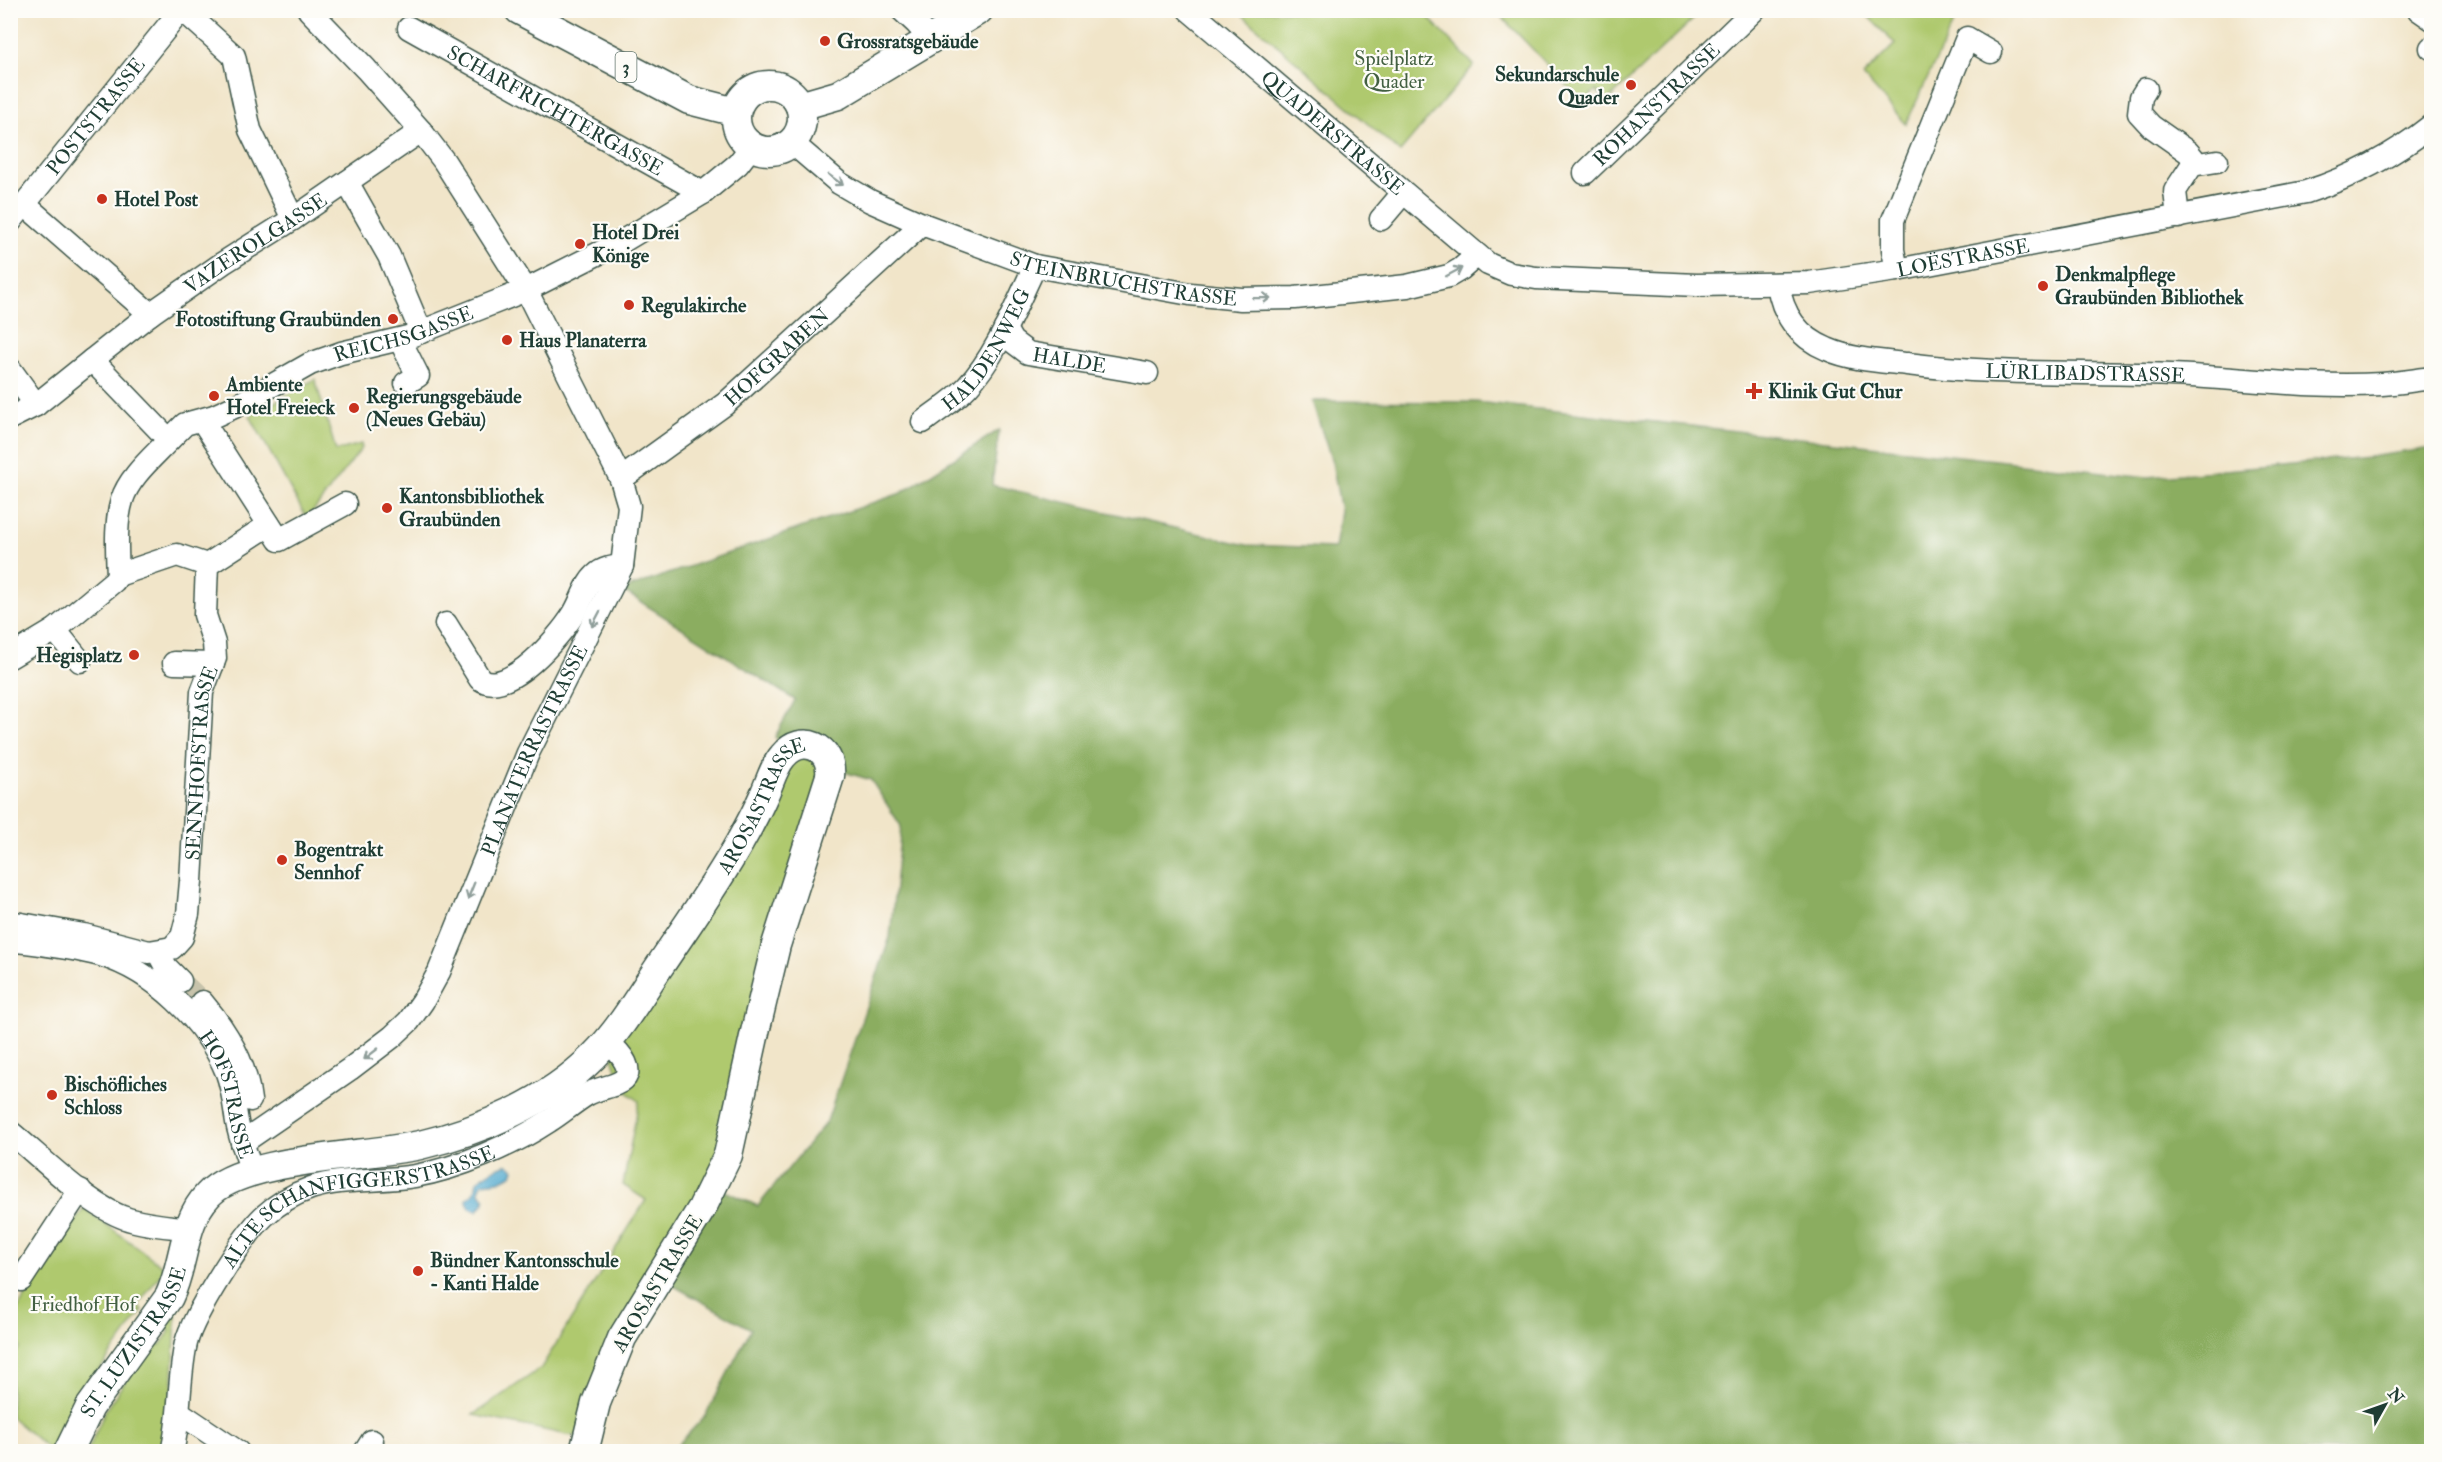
<svg xmlns="http://www.w3.org/2000/svg" width="2442" height="1462" viewBox="0 0 2442 1462" font-family="'IM FELL Double Pica',serif">
<rect width="100%" height="100%" fill="#fdfcf7"/>
<filter id="ink" filterUnits="userSpaceOnUse"><feTurbulence type="fractalNoise" baseFrequency=".0167" numOctaves="2"/><feDisplacementMap in="SourceGraphic" scale="12" xChannelSelector="R" yChannelSelector="G"/><feConvolveMatrix kernelMatrix="1 2 1 2 8 2 1 2 1" color-interpolation-filters="sRGB"/></filter>
<filter id="wash" filterUnits="userSpaceOnUse"><feTurbulence type="fractalNoise" baseFrequency=".008" numOctaves="4" result="noise"/><feDisplacementMap in="SourceGraphic" scale="24" xChannelSelector="R" yChannelSelector="G"/><feGaussianBlur stdDeviation="1.35" result="paint"/><feColorMatrix in="noise" values="0 0 0 0 0 0 0 0 0 0 0 0 0 0 0 0 0 1.4 0 .05"/><feComposite in="paint" operator="in"/></filter>
<g filter="url(#wash)">
<rect width="100%" height="100%" fill="#f1e5c9"/>
<!-- green -->
<g fill="#afc96e" stroke="#678351" stroke-width="1.5">
<polygon points="1238,11 1422,11 1474,65 1400,152"/>
<polygon points="1496,11 1702,11 1607,101 1596,90 1583,102"/>
<polygon points="1863,11 1959,11 1906,124 1863,76 1895,44"/>
<polygon points="315,379 336,451 361,444 362,448 307,519 250,416"/>
<polygon points="825,752 736,1122 586,1439 473,1415 541,1368 646,1200 623,1185 639,1101 622,1088 607,1042 777,765"/>
<path d="M 84,1208 L 165,1268 L 137,1306 L 143,1310 C 109,1356 76,1400 51,1451 L 11,1417 L 11,1356 L 20,1348 L 11,1336 L 11,1319 Z"/>
<polygon points="174,1313 176,1315 172,1399 163,1451 87,1452 106,1409 153,1341 160,1345 170,1331 163,1326"/>
</g>
<!-- forest -->
<polygon fill="#8bad61" stroke="#55754a" stroke-width="1.5" points="1312,401 1476,402 2148,477 2369,457 2431,448 2431,1451 672,1451 705,1416 751,1329 658,1277 714,1186 758,1206 827,1121 890,937 901,826 871,780 831,768 788,751 775,737 795,700 622,590 901,493 999,430 992,485 1247,545 1335,548 1341,511 1332,462"/>
<!-- water -->
<polygon fill="#52aacf" stroke="#387482" stroke-width="1.5" points="508,1164 514,1169 512,1175 499,1181 482,1183 479,1191 485,1199 484,1203 477,1211 470,1208 466,1199 475,1192 477,1181 496,1168"/>
</g>
<g filter="url(#ink)">
<g fill="none" stroke-linecap="round" stroke-linejoin="round">
<!-- minor-tunnel -->
<polyline stroke="#c7c3ab" stroke-width="22" stroke-dasharray="22 11" stroke-linecap="butt" points="180,981 202,1002"/>
<!-- minor casing -->
<g stroke="#3e564a" stroke-width="25">
<g id="minor">
<polyline points="183,10 234,56 250,130 293,219"/>
<polyline points="902,10 916,23 931,40"/>
<path id="s1" d="M 1189,10 L 1488,264 L 1511,274 L 1536,278 L 1697,285 L 1809,283 L 1897,270 L 2306,192 C 2353,177 2393,156 2432,125"/>
<polyline points="2419,10 2432,19"/>
<path id="s2" d="M 409,28 L 703,193"/>
<polyline points="2431,48 2432,48"/>
<polyline points="2146,89 2141,97 2139,113 2151,126 2188,152 2193,158 2192,165"/>
<path id="s3" d="M 791,142 L 839,183 L 870,201 L 922,224 L 1035,266 L 1190,294 L 1241,299 L 1295,298 L 1407,286 L 1449,276 L 1461,269 L 1477,255"/>
<path id="s4" d="M 1585,173 L 1754,10"/>
<polyline points="347,182 389,256 421,332"/>
<polyline points="24,204 150,314"/>
<polyline points="2178,217 2175,191 2192,165 2217,161"/>
<polyline points="1381,219 1403,193"/>
<path id="s5" d="M 10,222 L 181,10"/>
<polyline points="1897,270 1893,250 1893,220 1967,38 1991,52"/>
<path id="s6" d="M 1778,284 C 1782,314 1798,337 1827,349 C 1852,360 1880,361 1907,364 C 1985,374 2063,372 2142,374 C 2222,375 2302,389 2382,384 C 2398,383 2415,380 2432,378"/>
<path id="s7" d="M 1005,329 L 1012,341 L 1028,353 L 1147,373"/>
<polyline points="400,340 418,376 406,383"/>
<path id="s8" d="M 92,360 L 150,314 L 223,263 L 293,219 L 421,131"/>
<polyline points="10,369 36,405"/>
<path id="s9" d="M 10,418 L 36,405 L 92,360 L 169,440 L 185,424 L 214,416 L 234,407 L 310,364 L 341,353 L 408,337 L 526,290 L 623,241 L 703,193 L 738,164 L 752,146"/>
<polyline points="202,420 279,540 345,504"/>
<path id="s10" d="M 923,422 C 938,410 954,401 967,387 C 997,355 1016,305 1035,266"/>
<path id="s11" d="M 621,479 L 725,404 L 922,224"/>
<polyline points="118,575 177,555 207,565"/>
<path d="M 446,624 L 480,679 C 508,698 560,636 573,615 C 581,603 585,585 596,575 C 603,568 613,567 622,566"/>
<polyline points="55,630 80,661"/>
<path d="M 10,657 L 55,630 L 114,581 L 118,575 C 117,551 115,523 122,500 C 129,477 153,457 169,440"/>
<polyline points="174,663 213,664"/>
<path id="s12" d="M 10,922 L 84,935 L 149,952 L 172,948 L 182,937 L 188,914 L 191,881 L 202,692 L 215,658 L 214,643 L 205,615 L 207,565 L 269,525"/>
<path id="s13" d="M 10,940 C 40,944 71,947 100,955 C 154,971 206,1021 227,1073 C 233,1089 234,1105 237,1122 C 239,1134 243,1145 247,1157"/>
<polyline points="158,952 166,967 180,981"/>
<path d="M 202,1002 C 226,1030 246,1063 250,1100"/>
<path d="M 10,1132 C 42,1158 88,1205 125,1218 C 145,1225 168,1226 189,1229"/>
<path id="s14" d="M 242,1143 L 350,1069 L 392,1037 L 409,1021 L 423,1001 L 439,972 L 528,753 L 622,566 L 629,506 L 621,479 L 526,290 L 444,161 L 421,131 L 366,69 L 309,10"/>
<polyline points="21,1280 80,1190"/>
<polyline points="180,1413 238,1452"/>
<path id="s15" d="M 172,1452 C 181,1416 178,1379 186,1343 C 193,1315 243,1236 264,1216 C 278,1203 294,1194 311,1188 C 344,1177 381,1182 415,1176 C 459,1168 511,1146 549,1121 C 562,1113 573,1103 586,1095 C 596,1089 606,1088 616,1084 C 641,1074 619,1051 607,1042"/>
<polyline points="365,1452 372,1441"/>
</g>
</g>
<!-- major casing -->
<g stroke="#3e564a" stroke-width="31">
<g id="major">
<polyline points="519,10 689,100 736,112"/>
<circle cx="769" cy="118" r="33"/>
<polyline points="800,106 838,95 979,10"/>
<path id="s16" d="M 68,1452 L 90,1407 L 169,1297 C 185,1264 182,1222 208,1195 C 243,1157 367,1157 420,1145 C 483,1130 548,1102 594,1056 C 620,1030 639,997 659,967 C 687,925 716,885 740,842 C 749,826 757,811 764,795 C 770,782 774,766 783,756 C 802,733 833,747 830,776 L 776,945 L 755,1032 L 728,1155 L 702,1208 L 622,1338 L 596,1403 L 584,1452"/>
</g>
</g>
<!-- minor -->
<use href="#minor" stroke="#fff" stroke-width="22"/>
<!-- major -->
<use href="#major" stroke="#fff" stroke-width="28"/>
</g>
<!-- one-way arrows -->
<defs><path id="oneway-shaft" d="M-6 0H5M1.5-3L5.5 0L1.5 3" fill="none" stroke-width="1.6" stroke-linecap="round" stroke-linejoin="round" transform="scale(1.5)"/></defs>
<g stroke="#8f9e9a">
<use href="#oneway-shaft" transform="translate(836 180) rotate(36)"/>
<use href="#oneway-shaft" transform="translate(1454 272) rotate(-28)"/>
<use href="#oneway-shaft" transform="translate(1262 298) rotate(-1)"/>
<use href="#oneway-shaft" transform="translate(596 619) rotate(118)"/>
<use href="#oneway-shaft" transform="translate(471 891) rotate(112)"/>
<use href="#oneway-shaft" transform="translate(371 1054) rotate(142)"/>
</g>
</g>
<!-- markers -->
<g fill="#c8321e" stroke="#fdfcf7" stroke-width="2">
<circle cx="825" cy="41" r="6"/>
<circle cx="1631" cy="85" r="6"/>
<circle cx="102" cy="199" r="6"/>
<circle cx="580" cy="244" r="6"/>
<circle cx="2043" cy="286" r="6"/>
<circle cx="629" cy="305" r="6"/>
<circle cx="393" cy="319" r="6"/>
<circle cx="507" cy="340" r="6"/>
<path d="M1751 382h6v6h6v6h-6v6h-6v-6h-6v-6h6z"/>
<circle cx="214" cy="396" r="6"/>
<circle cx="354" cy="408" r="6"/>
<circle cx="387" cy="508" r="6"/>
<circle cx="134" cy="655" r="6"/>
<circle cx="282" cy="860" r="6"/>
<circle cx="52" cy="1095" r="6"/>
<circle cx="418" cy="1271" r="6"/>
</g>
<g text-anchor="middle" stroke-width="4.5" stroke-linejoin="round" paint-order="stroke">
<!-- shield labels -->
<rect fill="#fdfcf7" stroke="#62766e" stroke-width="1.5" x="615.5" y="52" width="21" height="30" rx="4.5"/>
<g font-size="18" font-weight="bold" fill="#1f3d34">
<text x="626" y="73">3</text>
</g>
<!-- poi labels -->
<g font-size="20" font-weight="bold" fill="#1f3d34" stroke="#fdfcf7" text-anchor="start">
<text x="837" y="48">Grossratsgebäude</text>
<text x="1619" y="81" text-anchor="end">Sekundarschule<tspan x="1619" dy="23">Quader</tspan></text>
<text x="114" y="206">Hotel Post</text>
<text x="592" y="239">Hotel Drei<tspan x="592" dy="23">Könige</tspan></text>
<text x="2055" y="281">Denkmalpflege<tspan x="2055" dy="23">Graubünden Bibliothek</tspan></text>
<text x="641" y="312">Regulakirche</text>
<text x="381" y="326" text-anchor="end">Fotostiftung Graubünden</text>
<text x="519" y="347">Haus Planaterra</text>
<text x="226" y="391">Ambiente<tspan x="226" dy="23">Hotel Freieck</tspan></text>
<text x="1768" y="398">Klinik Gut Chur</text>
<text x="366" y="403">Regierungsgebäude<tspan x="366" dy="23">(Neues Gebäu)</tspan></text>
<text x="399" y="503">Kantonsbibliothek<tspan x="399" dy="23">Graubünden</tspan></text>
<text x="122" y="662" text-anchor="end">Hegisplatz</text>
<text x="294" y="856">Bogentrakt<tspan x="294" dy="23">Sennhof</tspan></text>
<text x="64" y="1091">Bischöfliches<tspan x="64" dy="23">Schloss</tspan></text>
<text x="430" y="1267">Bündner Kantonsschule<tspan x="430" dy="23">- Kanti Halde</tspan></text>
</g>
<!-- park labels -->
<g font-size="20" fill="#436042" stroke="#fdfcf7">
<text x="1394" y="65">Spielplatz<tspan x="1394" dy="23">Quader</tspan></text>
<text x="83" y="1311">Friedhof Hof</text>
</g>
<!-- street labels -->
<g font-size="20" fill="#1f3d34" stroke="#fdfcf7">
<text dy="7" stroke="none"><textPath href="#s4" startOffset="99">ROHANSTRASSE</textPath></text>
<text dy="7" stroke="none"><textPath href="#s2" startOffset="168">SCHARFRICHTERGASSE</textPath></text>
<text dy="7" stroke="none"><textPath href="#s5" startOffset="136">POSTSTRASSE</textPath></text>
<text dy="7" stroke="none"><textPath href="#s1" startOffset="189">QUADERSTRASSE</textPath></text>
<text dy="7" stroke="none"><textPath href="#s8" startOffset="201">VAZEROLGASSE</textPath></text>
<text dy="7" stroke="none"><textPath href="#s1" startOffset="872">LOËSTRASSE</textPath></text>
<text dy="7" stroke="none"><textPath href="#s3" startOffset="366">STEINBRUCHSTRASSE</textPath></text>
<text dy="7" stroke="none"><textPath href="#s9" startOffset="472">REICHSGASSE</textPath></text>
<text dy="7" stroke="none"><textPath href="#s10" startOffset="98">HALDENWEG</textPath></text>
<text dy="7" stroke="none"><textPath href="#s11" startOffset="198">HOFGRABEN</textPath></text>
<text dy="7" stroke="none"><textPath href="#s7" startOffset="76">HALDE</textPath></text>
<text dy="7" stroke="none"><textPath href="#s6" startOffset="346">LÜRLIBADSTRASSE</textPath></text>
<text dy="7" stroke="none"><textPath href="#s14" startOffset="506">PLANATERRASTRASSE</textPath></text>
<text dy="7" stroke="none"><textPath href="#s12" startOffset="356">SENNHOFSTRASSE</textPath></text>
<text dy="7" stroke="none"><textPath href="#s16" startOffset="1017">AROSASTRASSE</textPath></text>
<text dy="7" stroke="none"><textPath href="#s13" startOffset="290">HOFSTRASSE</textPath></text>
<text dy="7" stroke="none"><textPath href="#s15" startOffset="350">ALTE SCHANFIGGERSTRASSE</textPath></text>
<text transform="translate(657 1283) rotate(-59)" y="7">AROSASTRASSE</text>
<text dy="7" stroke="none"><textPath href="#s16" startOffset="129">ST. LUZISTRASSE</textPath></text>
</g>
</g>
<!-- margin -->
<rect width="2442" height="1462" fill="none" stroke="#fdfcf7" stroke-width="36"/>
<!-- north arrow -->
<g transform="translate(2385 1405) rotate(50)" stroke="#fdfcf7" stroke-width="4.5" paint-order="stroke">
<path d="M0-4.5L10 22L0 15L-10 22Z" fill="#1f3d34"/>
<text y="-9" font-size="16" font-weight="bold" text-anchor="middle" fill="#1f3d34">N</text>
</g>
</svg>
